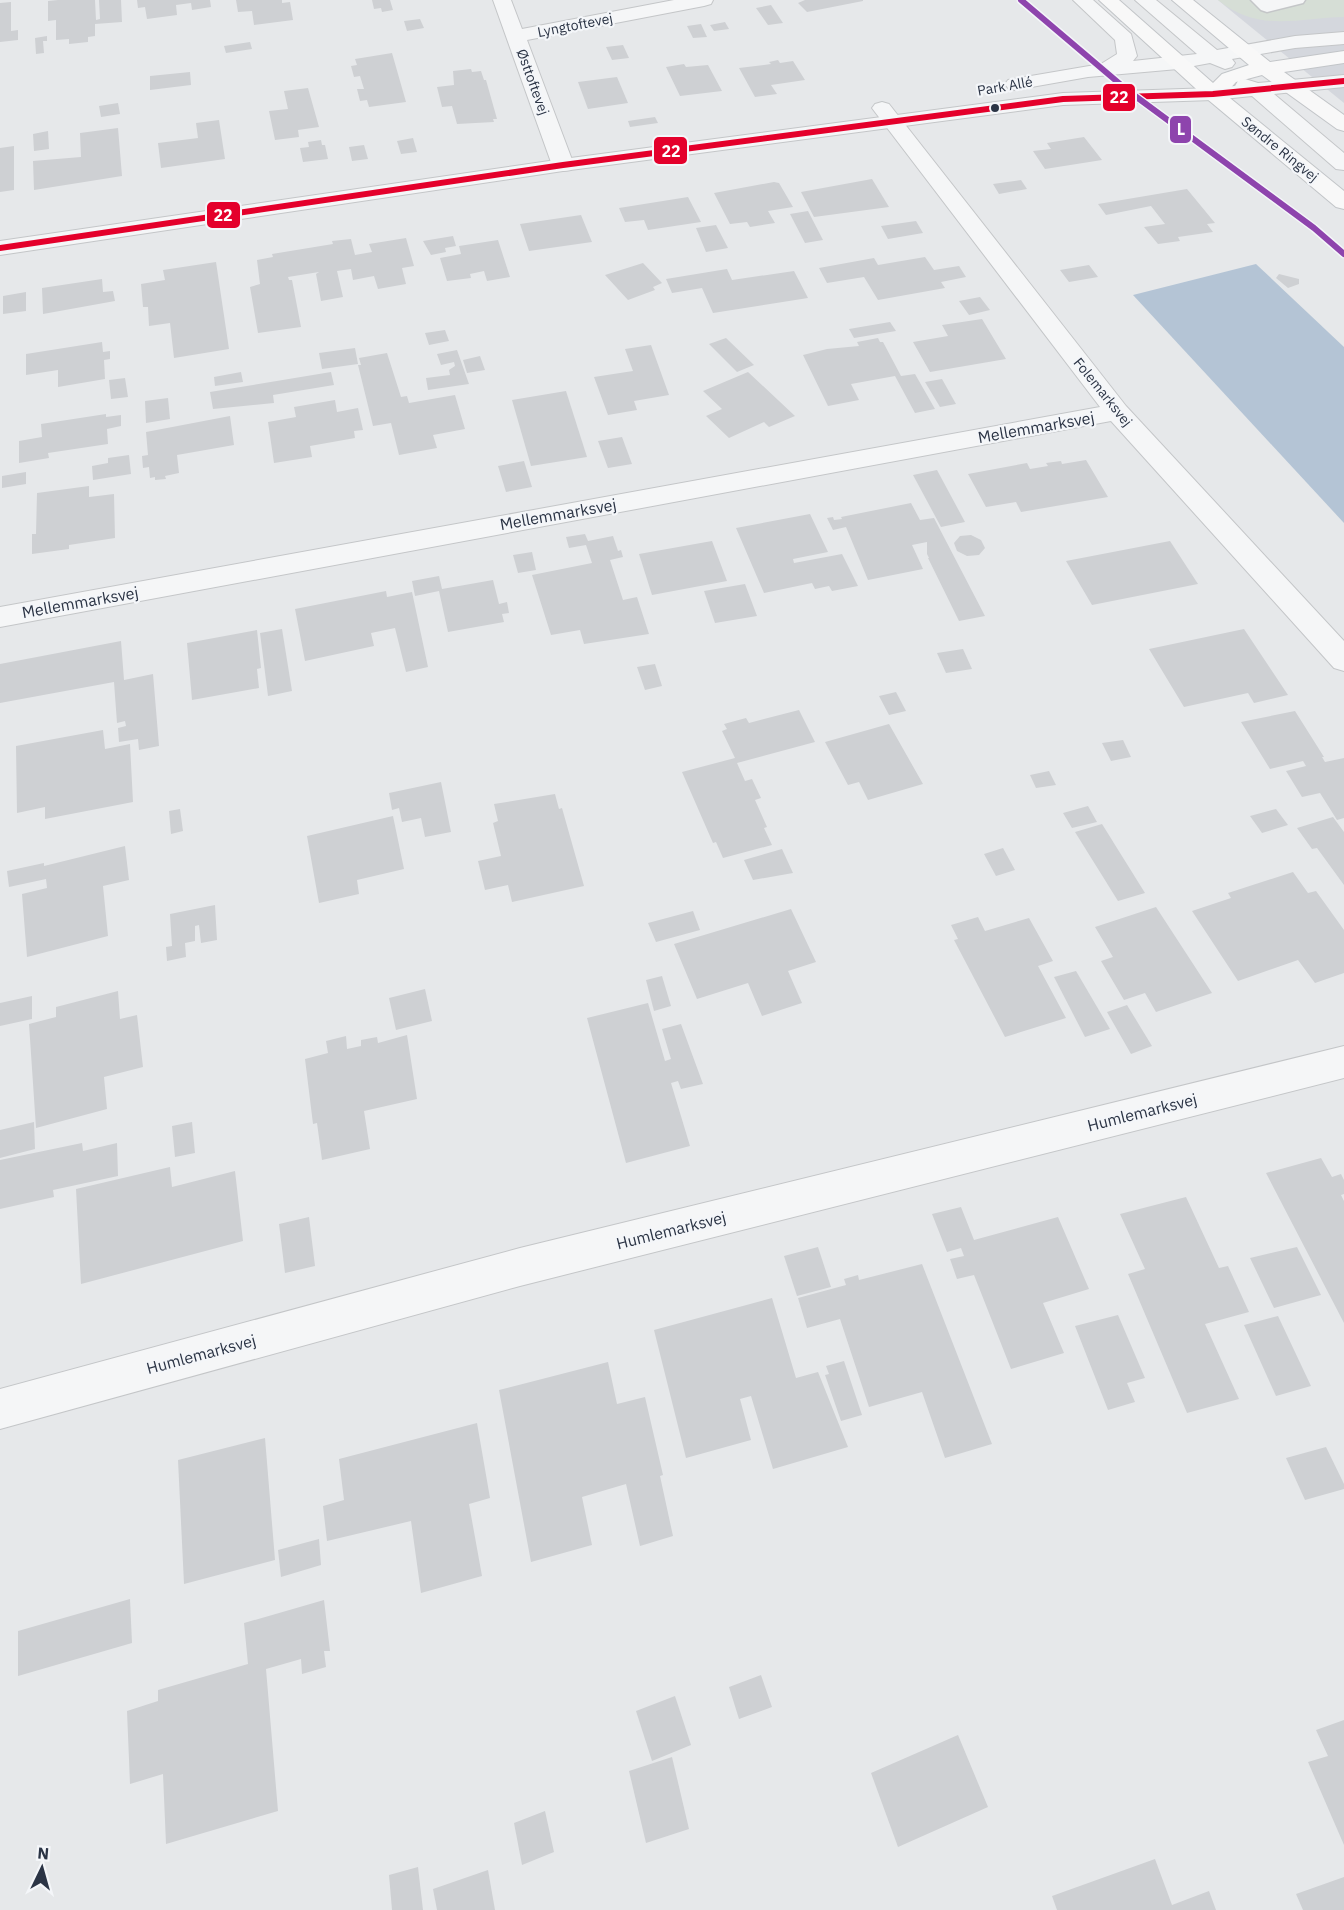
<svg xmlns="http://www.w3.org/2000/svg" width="1344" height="1910" viewBox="0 0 1344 1910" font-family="'IBM Plex Sans',sans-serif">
<rect width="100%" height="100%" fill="#e6e8ea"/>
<!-- built -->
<polygon fill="#d4d7dd" points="1218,0 1344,0 1344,103 1230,10"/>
<!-- green -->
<path fill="#d6ded6" d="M 1218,0 L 1344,0 L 1344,17 C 1298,18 1258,33 1218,0 Z"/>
<!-- water -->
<polygon fill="#b4c4d5" points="1256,264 1344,347 1344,523 1133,295"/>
<!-- building -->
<g fill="#ced0d3">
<polygon points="58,0 95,0 96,20 100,19 99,0 121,0 122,22 95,24 95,36 88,37 88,42 69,44 69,39 56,40 56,20 48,21 48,1"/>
<polygon points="137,0 210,0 211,7 192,10 191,3 176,5 177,15 147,19 145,7 138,8"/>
<polygon points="236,0 282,0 282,3 290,2 293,20 254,25 252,11 238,12"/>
<polygon points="372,0 390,0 393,10 382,12 381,8 374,9"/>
<polygon points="805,0 863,0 863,1 807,12 798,3"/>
<polygon points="11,2 11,31 18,30 18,40 0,42 0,3"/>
<polygon points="771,5 783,23 768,25 756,8"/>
<polygon points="420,19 424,28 407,31 404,21"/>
<polygon points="725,22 729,29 714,31 710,25"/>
<polygon points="701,24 707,37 693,38 687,26"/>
<polygon points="47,36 47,41 43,41 44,53 36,54 35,38"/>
<polygon points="250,42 252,49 226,53 224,46"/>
<polygon points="623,45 629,58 612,60 606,47"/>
<polygon points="392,53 406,102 369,107 367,100 360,101 357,89 364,89 360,76 354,77 351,66 357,65 355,59"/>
<polygon points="778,60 780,63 793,61 805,80 771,85 777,94 755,97 739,68 771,64 769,62"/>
<polygon points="684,64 686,67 708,65 722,91 680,96 666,67"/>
<polygon points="471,69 472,72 481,71 484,80 486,80 497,119 493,119 494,122 457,124 452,106 442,107 437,87 454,85 453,71"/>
<polygon points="190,72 191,85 150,90 150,76"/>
<polygon points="617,77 628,103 588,109 578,82"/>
<polygon points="308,88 319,127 298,130 299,137 275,140 269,111 288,109 284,91"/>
<polygon points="118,103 120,114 101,117 99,106"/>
<polygon points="655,117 658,123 630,127 628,121"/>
<polygon points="219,120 225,159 161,168 158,143 198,138 196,123"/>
<polygon points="118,128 122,176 34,190 33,161 81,157 80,133"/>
<polygon points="48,131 49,149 34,151 33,134"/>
<polygon points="1084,137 1102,160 1045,169 1033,151 1051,149 1047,143"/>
<polygon points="413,138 417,152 401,154 397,141"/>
<polygon points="321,140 322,145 325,145 328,159 303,162 300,148 309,147 308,142"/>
<polygon points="364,145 368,159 352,161 349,147"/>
<polygon points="14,146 14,190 0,192 0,148"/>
<polygon points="872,179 889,207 814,217 801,192"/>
<polygon points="1021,180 1027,189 999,194 993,184"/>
<polygon points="774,182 779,183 793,207 768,211 775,223 750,227 747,222 730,224 714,193"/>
<polygon points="1187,189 1215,223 1207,224 1213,232 1178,237 1180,241 1158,244 1144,227 1165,224 1151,206 1106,215 1098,204"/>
<polygon points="688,197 701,222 648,230 644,220 625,222 619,208"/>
<polygon points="808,211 823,240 805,243 790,214"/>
<polygon points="581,215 592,242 529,251 520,224"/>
<polygon points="916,221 923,233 888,239 881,226"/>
<polygon points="716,225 728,248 706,252 696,228"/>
<polygon points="453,236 456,246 445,248 446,252 431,255 423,241"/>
<polygon points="406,238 414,266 402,268 406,284 378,289 374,276 353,280 351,269 337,271 343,297 321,301 316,274 319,272 288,277 289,280 292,280 301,327 258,333 250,287 260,284 257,260 273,257 272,254 333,244 332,241 351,239 355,255 372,252 369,244"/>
<polygon points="498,240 510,277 487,281 484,271 470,274 471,278 447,281 440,258 461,254 459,246"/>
<polygon points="925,257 934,270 959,266 966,277 941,282 945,288 878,300 864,277 827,283 819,268 874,258 878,265"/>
<polygon points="216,262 229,349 174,358 170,323 149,326 148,307 143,307 141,284 165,280 163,270"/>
<polygon points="643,263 662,283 653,287 655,290 628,300 605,275"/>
<polygon points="1089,265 1098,277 1069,282 1060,270"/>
<polygon points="727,269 732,280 794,271 808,298 713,313 702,288 672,293 666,279"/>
<polygon points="1279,274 1299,279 1299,284 1288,288 1276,278"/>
<polygon points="102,279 103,292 113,291 115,301 43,314 42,288"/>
<polygon points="26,292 26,311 3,314 3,296"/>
<polygon points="980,297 990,310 969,315 959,301"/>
<polygon points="982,319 1006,359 930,372 913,342 948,336 942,325"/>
<polygon points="890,322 896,331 854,338 849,329"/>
<polygon points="445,330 449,341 429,345 425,333"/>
<polygon points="726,338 754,365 737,372 709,344"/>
<polygon points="878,338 880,342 883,342 901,376 915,374 935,409 915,413 895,376 851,384 859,400 828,406 803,355 827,349 859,346 857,342"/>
<polygon points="102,342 103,352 110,351 110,359 104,360 105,379 58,387 58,370 26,375 26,354"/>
<polygon points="651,345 669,395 634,401 637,410 608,415 594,377 633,371 625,349"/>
<polygon points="355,348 358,364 322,369 319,353"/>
<polygon points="457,350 469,384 428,390 426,378 450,375 449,370 455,366 454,362 441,365 437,354"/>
<polygon points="387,353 401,397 407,396 409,403 455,395 465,429 433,435 437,448 399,455 391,423 373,426 358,365 361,365 359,358"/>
<polygon points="480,356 485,370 467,373 463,360"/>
<polygon points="241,372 243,382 215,386 214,377"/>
<polygon points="331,372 334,385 273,395 274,403 213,409 210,392"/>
<polygon points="748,372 795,416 769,427 764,422 729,438 706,416 722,409 703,391"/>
<polygon points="125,378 128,397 111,399 109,380"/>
<polygon points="942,379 956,404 940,407 925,382"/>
<polygon points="566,391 587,457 531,466 512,400"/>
<polygon points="168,398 170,419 146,423 145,401"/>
<polygon points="335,400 337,412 358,408 363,430 354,431 355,438 310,446 312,457 274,463 268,422 296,417 294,407"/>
<polygon points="106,414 106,417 121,415 121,426 107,429 108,444 48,453 49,458 19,463 19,441 42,437 41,424"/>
<polygon points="230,416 234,445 177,455 179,473 165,476 166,479 155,480 155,477 150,478 149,467 143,468 142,456 148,455 146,432"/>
<polygon points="622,437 632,464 608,468 598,441"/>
<polygon points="129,455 131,474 93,480 92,466 108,463 108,458"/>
<polygon points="1086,460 1108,497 1021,512 1016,502 986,507 968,474 1027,463 1030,469 1048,466 1046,463 1061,461 1062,464"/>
<polygon points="524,461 532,487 506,492 498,466"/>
<polygon points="937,470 965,522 941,527 913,475"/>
<polygon points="26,472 26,484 2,488 2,476"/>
<polygon points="89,486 89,497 114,494 115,538 69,545 69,549 32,554 32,534 36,534 37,493"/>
<polygon points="911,503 920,520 934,518 985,616 959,621 928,558 929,558 927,554 927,542 912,545 923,569 868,580 846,527 833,530 827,518 833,517 834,520 842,519 841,517"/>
<polygon points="810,514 828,552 793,559 794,563 842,554 858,586 832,591 829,586 815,589 812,583 764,593 736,528"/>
<polygon points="585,534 588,541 613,536 618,551 621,550 623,557 610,560 623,600 637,597 649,634 584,644 580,630 551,635 532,575 592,563 586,545 569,548 566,537"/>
<polygon points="971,535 981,540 985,548 979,555 967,556 957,551 954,543 960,536"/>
<polygon points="712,541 727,581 652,595 639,554"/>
<polygon points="1170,541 1198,584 1092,605 1066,561"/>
<polygon points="532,552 536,570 518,573 513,555"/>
<polygon points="439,576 442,589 493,580 499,604 507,602 509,613 502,614 504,622 448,632 439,591 415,596 412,581"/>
<polygon points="745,584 757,616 715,623 704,591"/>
<polygon points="386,591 387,597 412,592 428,667 406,672 395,628 371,633 374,646 305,661 295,609"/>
<polygon points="282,629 292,691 268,696 260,633"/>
<polygon points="1244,629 1288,695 1254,703 1248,693 1184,707 1149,649"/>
<polygon points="257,630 261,668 257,669 259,688 192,700 187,643"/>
<polygon points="121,641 124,680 153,674 159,746 139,750 138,739 119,742 118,728 126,726 125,721 117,723 114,682 0,703 0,664"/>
<polygon points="963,649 972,669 946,673 937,653"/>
<polygon points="655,664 662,686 645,690 637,667"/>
<polygon points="896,692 906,711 889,715 879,696"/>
<polygon points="799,710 815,742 737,763 745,781 752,779 761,798 755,800 767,827 764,828 772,845 723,858 716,842 713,843 682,772 735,758 722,731 727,729 724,724 746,718 749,723"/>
<polygon points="1295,711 1324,757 1322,757 1325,762 1344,758 1344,818 1337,820 1320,793 1302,797 1286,771 1306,766 1303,761 1270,769 1241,722"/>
<polygon points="889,724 923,784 868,800 859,782 848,785 825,742"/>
<polygon points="103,730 105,749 130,744 133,802 45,819 45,807 17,813 16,746"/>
<polygon points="1123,740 1131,757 1111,761 1102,743"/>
<polygon points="1049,771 1056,785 1036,788 1030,775"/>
<polygon points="441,782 451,832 425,837 421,818 402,822 399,808 392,810 389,793"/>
<polygon points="555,794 559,809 562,808 584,886 512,902 508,885 485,890 478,861 501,856 493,823 498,821 494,804"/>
<polygon points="1088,806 1097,822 1072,828 1063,813"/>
<polygon points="180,809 183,831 171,834 169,811"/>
<polygon points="1276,809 1288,825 1262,833 1250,816"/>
<polygon points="393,816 404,869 357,880 359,894 319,903 307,836"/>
<polygon points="1333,817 1344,832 1344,885 1317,848 1312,849 1297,828"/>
<polygon points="1102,824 1145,893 1118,901 1075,832"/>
<polygon points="125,846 129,880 103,886 108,936 27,957 22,894 47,888 46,879 9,887 7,871 44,863 44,866"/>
<polygon points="1003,848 1015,870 996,876 984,854"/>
<polygon points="782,849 793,873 753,880 744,860"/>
<polygon points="1293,872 1308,893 1316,891 1344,930 1344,973 1315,983 1298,960 1238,981 1192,911 1231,898 1228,893"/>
<polygon points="215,905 217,940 201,943 199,925 195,926 195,941 185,943 186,957 167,961 166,947 172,946 170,914"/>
<polygon points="1156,907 1212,993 1156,1012 1145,993 1124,1000 1101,961 1113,957 1095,927"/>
<polygon points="791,909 816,962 788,971 802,1003 762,1016 748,983 697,999 674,944"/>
<polygon points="693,911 700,930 656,942 648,923"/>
<polygon points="978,917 985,931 1029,918 1053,961 1038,966 1066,1018 1005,1037 954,940 958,939 951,925"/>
<polygon points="1076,971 1110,1029 1085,1037 1054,977"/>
<polygon points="662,976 671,1006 654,1011 646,980"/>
<polygon points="425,989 432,1021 396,1030 389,998"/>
<polygon points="118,991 120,1019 137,1015 143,1067 104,1077 107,1109 36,1128 29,1024 56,1017 56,1007"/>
<polygon points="32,996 32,1019 0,1026 0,1003"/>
<polygon points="648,1003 665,1061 671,1059 662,1029 681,1024 703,1084 681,1089 678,1081 671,1083 690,1146 626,1163 587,1018"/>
<polygon points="1127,1005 1152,1046 1131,1054 1107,1012"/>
<polygon points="407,1035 417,1099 364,1111 370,1149 322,1160 317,1123 313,1124 305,1059 328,1053 326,1041 346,1036 347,1049 361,1046 361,1040 377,1037 378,1043"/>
<polygon points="34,1122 35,1149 0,1158 0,1130"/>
<polygon points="192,1122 195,1153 175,1157 172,1126"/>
<polygon points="82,1143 83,1151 117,1143 118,1176 53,1190 54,1197 0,1209 0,1160"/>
<polygon points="1321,1158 1332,1177 1341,1174 1344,1180 1344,1194 1341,1195 1344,1201 1344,1323 1266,1173"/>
<polygon points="170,1167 172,1187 235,1171 243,1241 81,1284 76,1189"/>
<polygon points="1186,1197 1219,1268 1228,1266 1249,1312 1205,1324 1239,1399 1187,1413 1128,1274 1145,1269 1120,1214"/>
<polygon points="961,1207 974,1240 1058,1217 1089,1289 1043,1303 1064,1353 1011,1369 974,1275 957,1279 950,1259 964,1256 961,1248 947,1252 932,1214"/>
<polygon points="309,1217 315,1266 285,1273 279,1224"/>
<polygon points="818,1247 831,1287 797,1296 784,1256"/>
<polygon points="1297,1247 1321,1295 1274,1308 1250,1258"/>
<polygon points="922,1264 992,1444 945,1458 922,1392 869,1407 840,1319 807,1328 798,1298 846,1285 844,1279 858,1275 859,1280"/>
<polygon points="772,1298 796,1378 818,1372 848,1447 773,1469 751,1396 740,1399 751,1440 686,1458 654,1330"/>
<polygon points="1118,1315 1145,1378 1127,1383 1135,1402 1108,1410 1075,1326"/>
<polygon points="1278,1316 1311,1386 1276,1396 1244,1325"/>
<polygon points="844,1361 862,1415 841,1421 825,1375 829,1374 826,1366"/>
<polygon points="608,1362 617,1404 645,1397 663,1475 660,1476 673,1536 640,1546 626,1484 582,1497 592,1545 531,1562 499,1390"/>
<polygon points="477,1423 490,1498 469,1504 482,1576 421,1593 411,1521 327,1541 323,1506 344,1500 339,1459"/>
<polygon points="265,1438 275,1560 184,1584 178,1460"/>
<polygon points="1326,1447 1344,1484 1344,1489 1305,1500 1286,1458"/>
<polygon points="319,1539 321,1565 281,1577 278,1550"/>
<polygon points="130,1599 132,1643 18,1676 18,1631"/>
<polygon points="324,1600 330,1651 324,1651 326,1667 302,1674 301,1659 266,1669 278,1811 166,1844 163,1774 130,1784 127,1711 158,1701 158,1690 248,1664 244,1623"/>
<polygon points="761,1675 772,1707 739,1719 729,1687"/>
<polygon points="675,1696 691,1745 652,1761 636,1711"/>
<polygon points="1344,1720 1344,1845 1308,1762 1328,1756 1316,1730"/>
<polygon points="958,1735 988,1807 898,1847 871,1773"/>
<polygon points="672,1757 689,1829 646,1843 629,1771"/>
<polygon points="545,1811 554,1852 522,1865 514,1823"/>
<polygon points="1155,1859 1172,1905 1209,1891 1216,1910 1057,1910 1052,1896"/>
<polygon points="418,1867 423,1910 392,1910 389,1875"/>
<polygon points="488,1870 495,1910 437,1910 433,1889"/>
<polygon points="1344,1877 1344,1910 1303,1910 1296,1894"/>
</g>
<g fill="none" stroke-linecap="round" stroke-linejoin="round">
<!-- service casing -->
<g stroke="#c4c6c8" stroke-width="3">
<polygon id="service" points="1251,0 1305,0 1303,3 1267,12 1261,10"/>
</g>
<!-- minor casing -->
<g stroke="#c4c6c8" stroke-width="2">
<g id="minor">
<polygon points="493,0 511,0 522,29 674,0 713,0 711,4 704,6 527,40 574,165 571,170 563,171 555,170 552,165"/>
<polygon points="882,102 889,104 1126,406 1344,641 1344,671 1334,668 1111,421 0,627 0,607 1100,407 875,112 872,108 875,104"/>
<polygon points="1344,1046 1344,1078 520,1286 0,1429 0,1389 520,1248"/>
</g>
</g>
<!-- tertiary casing -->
<g stroke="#c4c6c8" stroke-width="2">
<g id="tertiary">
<polygon points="1073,0 1093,0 1131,34 1137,56 1133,61 1197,54 1135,0 1156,0 1217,50 1295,36 1344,32 1344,44 1295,48 1232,59 1235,63 1232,67 1225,69 1210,63 1178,69 1088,77 1015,90 1008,88 1005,84 1008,80 1101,64 1117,54 1115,40"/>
<polygon points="1344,75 1344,87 1274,94 1344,153 1344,170 1336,169 1252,96 1213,100 1063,105 563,171 0,255 0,241 563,159 1063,93 1213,88 1235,86 1238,81 1245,79 1258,83"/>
</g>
</g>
<!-- primary casing -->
<g stroke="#c2c5c8" stroke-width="2">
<polygon id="primary" points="1099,0 1119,0 1213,83 1222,74 1249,65 1172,0 1193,0 1270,62 1344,51 1344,63 1284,72 1344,115 1344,131 1337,129 1262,75 1236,82 1225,94 1344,191 1344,209 1336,207 1206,98"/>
</g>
<!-- service -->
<use href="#service" fill="#f5f6f7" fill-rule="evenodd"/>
<!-- minor -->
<use href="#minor" fill="#f5f6f7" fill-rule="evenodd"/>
<!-- tertiary -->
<use href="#tertiary" fill="#f5f6f7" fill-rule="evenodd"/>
<!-- primary -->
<use href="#primary" fill="#f8f8f8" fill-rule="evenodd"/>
<!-- bus-1 casing -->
<g stroke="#f4f6f9" stroke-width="9">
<polyline id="bus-1" points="0,248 563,165 1063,99 1213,94 1344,81"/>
</g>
<!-- bus-1 -->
<use href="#bus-1" stroke="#e4002b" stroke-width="6"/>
<!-- tram-1 casing -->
<g stroke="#f4f6f9" stroke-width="9">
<polyline id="tram-1" points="1021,0 1127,90 1314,228 1344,254"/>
</g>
<!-- tram-1 -->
<use href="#tram-1" stroke="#8e44ad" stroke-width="6"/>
</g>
<!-- markers -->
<circle fill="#2b3445" stroke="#f4f6f9" stroke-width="2" cx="995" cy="108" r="5"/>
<g text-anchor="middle" stroke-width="4.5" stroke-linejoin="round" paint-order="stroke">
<!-- far-street labels -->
<g font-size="14" fill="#2b3445" stroke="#f4f6f9">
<text transform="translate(575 25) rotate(-11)" y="5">Lyngtoftevej</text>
<text transform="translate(533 82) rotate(70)" y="5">Østtoftevej</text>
<text transform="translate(1005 86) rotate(-10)" y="5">Park Allé</text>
<text transform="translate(1280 149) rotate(39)" y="5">Søndre Ringvej</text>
<text transform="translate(1103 392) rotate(51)" y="5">Folemarksvej</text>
</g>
<!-- street labels -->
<g font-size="16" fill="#2b3445" stroke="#f4f6f9">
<text transform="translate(1036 427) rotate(-10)" y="6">Mellemmarksvej</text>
<text transform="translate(558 514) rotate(-10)" y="6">Mellemmarksvej</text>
<text transform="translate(80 602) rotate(-10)" y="6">Mellemmarksvej</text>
<text transform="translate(1142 1112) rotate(-14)" y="6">Humlemarksvej</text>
<text transform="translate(671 1230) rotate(-14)" y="6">Humlemarksvej</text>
<text transform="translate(201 1354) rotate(-15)" y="6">Humlemarksvej</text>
</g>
</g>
<g stroke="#f4f6f9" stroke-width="2">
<rect x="1102" y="83" width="34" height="29" rx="6" fill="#e4002b"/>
<rect x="1169" y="115" width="23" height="29" rx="6" fill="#8e44ad"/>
<rect x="653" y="136" width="35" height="29" rx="6" fill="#e4002b"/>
<rect x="206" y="201" width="35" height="28" rx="6" fill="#e4002b"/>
</g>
<g font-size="16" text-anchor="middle" font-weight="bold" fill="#fff">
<text x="1119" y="103">22</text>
<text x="1181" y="135">L</text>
<text x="671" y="157">22</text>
<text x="223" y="221">22</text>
</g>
<!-- north arrow -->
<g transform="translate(42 1868) rotate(5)" stroke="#f4f6f9" stroke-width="4.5" paint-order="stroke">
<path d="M0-4.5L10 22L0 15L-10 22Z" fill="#2b3445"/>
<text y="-9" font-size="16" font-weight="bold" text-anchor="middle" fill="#2b3445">N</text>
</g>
</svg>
